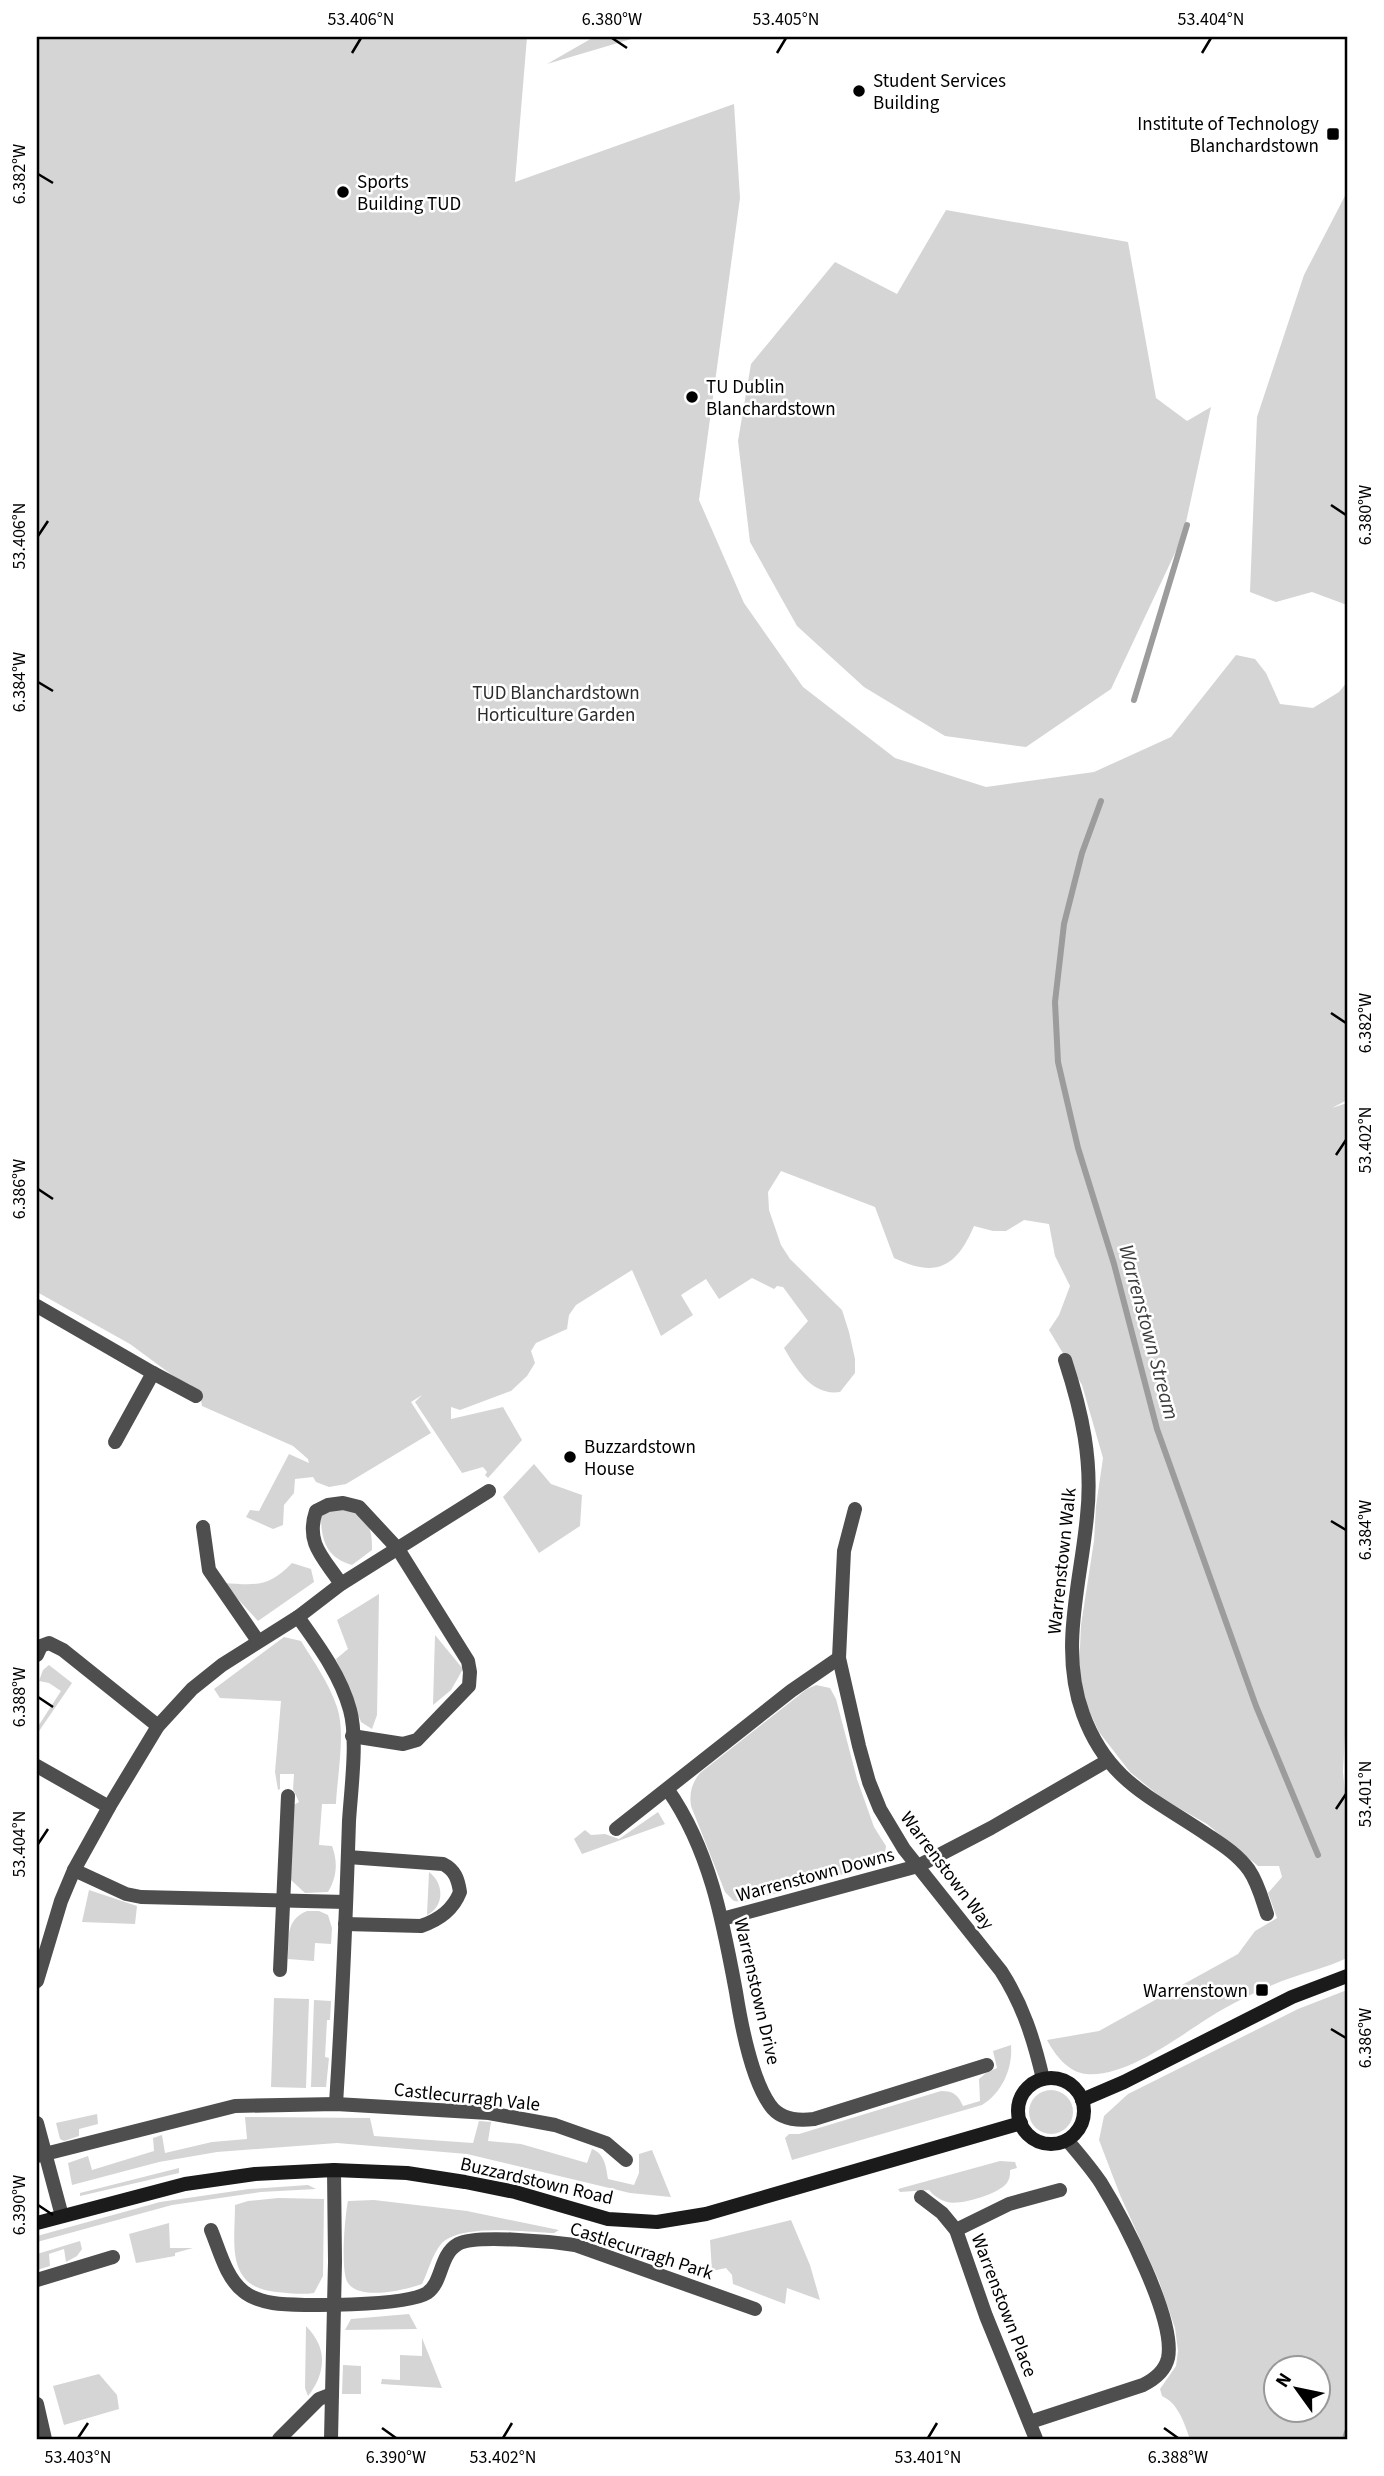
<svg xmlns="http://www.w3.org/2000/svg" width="1384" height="2476" viewBox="0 0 1384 2476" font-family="'Source Sans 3',sans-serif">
<rect width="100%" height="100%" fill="#fff"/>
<!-- green -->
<g fill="#d5d5d5" fill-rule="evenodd">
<path d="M 37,37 L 527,37 L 515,182 L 734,104 L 740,198 L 699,500 L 744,603 L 803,687 L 895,758 L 986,787 L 1094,772 L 1171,737 L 1236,655 L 1255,659 L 1266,673 L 1280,704 L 1313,708 L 1339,692 L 1347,682 L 1347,1100 L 1332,1108 L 1347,1103 L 1347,1698 L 1343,1772 L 1347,1812 L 1347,1958 C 1326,1968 1303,1973 1282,1981 C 1258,1991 1232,2003 1210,2017 C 1178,2037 1126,2078 1086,2074 C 1068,2072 1055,2055 1047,2040 L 1099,2031 L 1238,1954 L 1255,1931 L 1277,1918 L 1268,1893 L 1282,1877 L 1279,1866 L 1258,1866 L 1207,1824 L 1163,1799 L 1130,1772 L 1099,1732 L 1086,1704 L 1079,1670 L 1081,1625 L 1094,1541 L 1096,1506 L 1103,1458 L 1082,1385 L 1049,1330 L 1059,1315 L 1070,1286 L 1055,1256 L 1049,1224 L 1024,1220 L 1006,1231 L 993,1231 L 974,1226 C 956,1268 936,1278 894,1258 L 875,1207 L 781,1171 L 768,1192 L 769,1210 L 781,1245 L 790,1259 L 842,1310 L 849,1332 L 855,1359 L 855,1373 L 840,1392 C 812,1396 797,1370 784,1348 L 808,1321 L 783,1287 L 777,1286 L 774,1289 L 752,1278 L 719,1299 L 706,1279 L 681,1295 L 693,1315 L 661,1336 L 632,1270 L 576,1305 L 569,1315 L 567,1329 L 536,1343 L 531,1351 L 535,1363 L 527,1376 L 511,1391 L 460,1410 L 451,1407 L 451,1419 L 503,1407 L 522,1440 L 488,1478 L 485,1475 L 487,1472 L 483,1467 L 462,1473 L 415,1402 L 422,1395 L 411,1402 L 431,1433 L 346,1484 L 329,1487 L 316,1482 L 313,1477 L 295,1479 L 294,1493 L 284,1505 L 283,1525 L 273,1529 L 246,1517 L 250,1510 L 259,1511 L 289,1454 L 309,1463 L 308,1459 L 293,1446 L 202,1406 L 201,1400 L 191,1385 L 176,1378 L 130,1344 L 37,1292 Z"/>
<polygon points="594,37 638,37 547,64"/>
<polygon points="1347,192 1347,605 1312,592 1276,602 1250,592 1257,417 1304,275"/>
<polygon points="946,210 1128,242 1156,398 1187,421 1211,407 1183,536 1111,689 1026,747 945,736 864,687 797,626 750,542 738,441 751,364 835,262 897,294"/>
<polygon points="534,1464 551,1484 582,1495 580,1526 539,1553 503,1497"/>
<path d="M 347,1509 C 369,1519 372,1527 372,1550 L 352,1565 C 327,1558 321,1541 321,1516 L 333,1510 Z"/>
<path d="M 292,1563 L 311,1569 L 314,1582 L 258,1621 L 223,1583 C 255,1585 268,1588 292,1563 Z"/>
<polygon points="379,1594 377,1715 372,1729 361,1722 336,1659 348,1649 337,1620"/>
<polygon points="435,1635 463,1669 451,1690 433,1705"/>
<path d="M 284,1637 L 301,1641 C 314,1662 329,1683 337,1707 C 346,1733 337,1777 336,1804 L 322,1804 L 319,1845 L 332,1846 C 338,1862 337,1877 328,1892 L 305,1893 L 291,1880 L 292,1806 L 299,1802 L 293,1789 L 294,1774 L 280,1774 L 280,1789 L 278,1790 L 275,1772 L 281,1701 L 220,1698 L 214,1689 Z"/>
<polygon points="49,1665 72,1683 37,1734 37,1728 61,1691 49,1683 39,1681 43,1670"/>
<path d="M 816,1685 L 830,1688 L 836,1699 L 857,1779 L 874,1827 L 886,1846 C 885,1855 882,1860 875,1865 L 745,1902 L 734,1901 L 725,1892 L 691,1806 C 689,1792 692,1783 700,1773 L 807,1689 Z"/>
<polygon points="658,1812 665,1824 582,1854 574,1839 585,1830 591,1835 605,1834 619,1839"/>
<path d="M 429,1872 C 444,1883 445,1906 427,1915 Z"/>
<polygon points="89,1890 137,1906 135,1924 82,1922"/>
<path d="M 307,1911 L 319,1911 L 328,1915 L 332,1928 L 331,1944 L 315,1943 L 314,1961 L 288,1959 C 289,1938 285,1920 307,1911 Z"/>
<path d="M 1347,1990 L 1347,2439 L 1190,2439 C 1184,2423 1179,2404 1162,2396 L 1160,2389 L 1176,2366 L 1178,2351 L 1175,2328 L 1159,2281 L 1120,2195 L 1099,2140 L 1104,2116 L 1128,2094 L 1298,2009 ZM 1276,2368 L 1318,2368 L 1318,2410 L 1276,2410 Z"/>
<polygon points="274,1998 309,1999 306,2088 271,2087"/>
<polygon points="314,2000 331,2001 330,2020 327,2020 325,2057 329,2058 326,2087 311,2087"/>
<path d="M 1011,2045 C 1013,2068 1002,2093 982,2105 L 792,2160 L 785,2138 L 789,2134 L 799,2134 L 941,2091 C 954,2091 958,2095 963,2106 L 980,2101 L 979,2079 L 986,2073 L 997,2068 L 993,2051 Z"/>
<circle cx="1051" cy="2112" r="22"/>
<polygon points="97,2114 98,2124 79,2129 79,2136 64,2141 60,2139 56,2123"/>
<path d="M 245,2117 L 370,2118 L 374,2136 L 473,2143 L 479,2121 L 491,2122 L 488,2141 L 521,2144 L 587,2163 L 592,2149 C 605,2154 606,2167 608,2179 L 634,2185 L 639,2173 L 639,2154 L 652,2150 L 671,2197 L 630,2193 L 467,2154 L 337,2143 L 217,2152 L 159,2162 L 72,2185 L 68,2163 L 88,2156 L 92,2170 L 154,2151 L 153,2138 L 162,2135 L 165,2153 L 212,2142 L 247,2139 Z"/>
<path d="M 1000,2161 L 1015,2162 L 1017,2168 L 1010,2170 C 1010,2174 1010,2178 1008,2181 C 1003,2193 960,2206 947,2202 C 940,2200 934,2196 929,2190 L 900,2192 L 898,2189 Z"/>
<polygon points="179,2168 179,2173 80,2196 80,2193"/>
<polygon points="308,2185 316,2189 261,2192 172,2205 37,2242 37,2236 160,2202 249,2189"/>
<path d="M 278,2198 L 324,2199 L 323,2276 L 314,2293 C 302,2295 288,2293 276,2292 C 225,2287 235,2243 235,2205 L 248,2201 Z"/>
<path d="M 374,2200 L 467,2211 L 559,2230 L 554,2233 C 527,2232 460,2223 441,2244 C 432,2255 428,2272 422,2284 C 405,2290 360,2301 348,2283 C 340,2272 345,2215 348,2201 Z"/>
<polygon points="791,2220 810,2265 820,2300 787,2288 785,2304 733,2284 732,2275 726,2268 712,2271 710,2240"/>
<polygon points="169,2223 170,2248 193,2248 175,2253 175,2256 136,2263 129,2234"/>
<polygon points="80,2241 82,2249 77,2256 66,2262 64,2249 49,2254 50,2266 37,2270 37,2254"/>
<polygon points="409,2314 417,2329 345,2330 351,2319"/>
<path d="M 306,2326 C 328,2348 326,2373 308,2396 L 305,2388 Z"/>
<polygon points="422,2338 442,2388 381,2384 382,2379 400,2380 400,2355 422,2356"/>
<polygon points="343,2365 361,2366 361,2394 342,2394"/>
<polygon points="99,2374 117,2395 119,2409 64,2425 53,2386"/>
</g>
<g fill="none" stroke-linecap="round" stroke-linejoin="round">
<!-- stream -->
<g stroke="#9c9c9c" stroke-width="6">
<polyline points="1134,700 1187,525"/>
<polyline points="1101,801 1082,853 1064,924 1055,1002 1058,1062 1078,1148 1114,1264 1157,1429 1256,1706 1318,1855"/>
<polyline points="1345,2439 1347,2432"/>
</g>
<!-- street -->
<g stroke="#4e4e4e" stroke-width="14">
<polyline points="37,1306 153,1373 196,1396"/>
<path d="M 1065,1360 C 1082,1412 1093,1461 1087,1516 C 1081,1582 1059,1649 1083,1714 C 1108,1783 1154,1798 1209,1836 C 1224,1846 1238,1855 1249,1870 C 1258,1883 1262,1899 1267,1914"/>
<polyline points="115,1442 153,1373"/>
<path d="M 855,1509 L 844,1551 L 839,1658 L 859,1746 L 869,1782 L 880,1809 L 904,1849 L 1001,1971 C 1023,2005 1034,2040 1043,2079"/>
<polyline points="203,1527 209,1570 258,1641"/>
<path d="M 341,1584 C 324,1558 305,1544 316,1511 L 328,1505 L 343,1503 L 359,1507 L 398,1549 L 468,1661 L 470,1672 L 469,1686 L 417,1740 L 403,1744 L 352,1736"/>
<path d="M 298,1617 C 318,1645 341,1676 350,1710 C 358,1739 351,1789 349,1821 C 346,1916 342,2010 336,2104"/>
<polyline points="37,1655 41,1646 49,1643 63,1650 158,1726"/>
<polyline points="37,1766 109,1807"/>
<path d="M 668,1790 C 710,1850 723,1922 736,1992 C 741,2024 752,2080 770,2105 C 780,2120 798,2121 814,2119 L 987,2065"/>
<polyline points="616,1829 791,1691 839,1658"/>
<polyline points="74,1870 126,1894 141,1897 346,1902"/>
<polyline points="722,1919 918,1866 991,1828 1107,1761"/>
<path d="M 345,1924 L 421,1926 C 439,1920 453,1910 460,1892 C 458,1879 455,1870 443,1864 L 348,1857"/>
<polyline points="280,1970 288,1796"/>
<polyline points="37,1981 61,1901 74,1870 109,1807 158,1726 192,1689 222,1665 298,1617 341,1584 489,1491"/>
<polyline points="37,2123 62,2216"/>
<polyline points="37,2156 235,2106 336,2104 489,2113 555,2125 606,2143 626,2160"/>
<polyline points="921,2197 942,2213 956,2230 986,2316 1036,2439"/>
<path d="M 211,2230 C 219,2249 226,2278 243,2291 C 251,2298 262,2301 273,2303 C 298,2307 407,2306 427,2293 C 443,2282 439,2255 458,2244 C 476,2234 553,2242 575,2245 L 755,2309"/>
<polyline points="956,2230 1009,2204 1060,2190"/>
<polyline points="37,2280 113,2257"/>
<polyline points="37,2404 45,2439"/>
<path d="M 1030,2422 L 1143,2385 C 1155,2379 1165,2371 1168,2358 C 1176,2319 1122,2217 1101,2183 C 1091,2168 1079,2154 1067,2140"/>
<polyline points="279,2439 319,2399 332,2394"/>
<polyline points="331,2439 335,2262 334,2170"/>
</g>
<!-- secondary -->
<g stroke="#1b1b1b" stroke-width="14">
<circle cx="1051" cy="2111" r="33"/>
<polyline points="1082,2100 1124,2082 1292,1997 1347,1976"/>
<polyline points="37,2223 185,2184 255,2174 334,2170 407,2173 465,2182 515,2192 608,2219 657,2222 706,2214 1021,2123"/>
</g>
</g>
<!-- ticks -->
<path fill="none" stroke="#000" stroke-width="2.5" d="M 612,38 L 627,48M 352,53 L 361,38M 777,53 L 786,38M 1202,53 L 1211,38M 38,174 L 53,183M 1331,505 L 1346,515M 38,536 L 48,521M 38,682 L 53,691M 1331,1013 L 1346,1023M 1336,1155 L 1346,1140M 38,1189 L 53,1199M 1331,1521 L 1346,1530M 38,1697 L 53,1707M 1336,1809 L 1346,1794M 38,1844 L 48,1829M 1331,2029 L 1346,2038M 38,2205 L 53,2215M 382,2428 L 396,2438M 1164,2428 L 1178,2438M 78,2438 L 88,2423M 503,2438 L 512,2423M 928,2438 L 937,2423"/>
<!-- markers -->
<g fill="#000" stroke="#fff" stroke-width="2.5">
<circle cx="859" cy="91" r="7"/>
<rect x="1326" y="127" width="14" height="14" rx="3.5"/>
<circle cx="343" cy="192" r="7"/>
<circle cx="692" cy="397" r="7"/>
<circle cx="570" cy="1457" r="7"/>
<rect x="1255" y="1983" width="14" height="14" rx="3.5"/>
</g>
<g text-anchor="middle" stroke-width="5" stroke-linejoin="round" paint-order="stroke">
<!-- poi labels -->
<g font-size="19" fill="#000" stroke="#fff" text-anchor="start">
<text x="873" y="87">Student Services<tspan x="873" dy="22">Building</tspan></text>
<text x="1319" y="130" text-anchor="end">Institute of Technology<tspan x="1319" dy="22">Blanchardstown</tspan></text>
<text x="357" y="188">Sports<tspan x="357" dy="22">Building TUD</tspan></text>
<text x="706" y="393">TU Dublin<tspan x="706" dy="22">Blanchardstown</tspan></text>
<text x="584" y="1453">Buzzardstown<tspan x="584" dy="22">House</tspan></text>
<text x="1248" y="1997" text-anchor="end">Warrenstown</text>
</g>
<!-- park labels -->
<g font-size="19" fill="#2c2c2c" stroke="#fff">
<text x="556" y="699">TUD Blanchardstown<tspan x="556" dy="22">Horticulture Garden</tspan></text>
</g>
<!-- street labels -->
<g font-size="19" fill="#000" stroke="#fff">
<text transform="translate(1061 1561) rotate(-84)" y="7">Warrenstown Walk</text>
<text transform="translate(948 1870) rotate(53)" y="7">Warrenstown Way</text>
<text transform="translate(815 1874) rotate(-15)" y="7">Warrenstown Downs</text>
<text transform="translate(758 1991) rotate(77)" y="7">Warrenstown Drive</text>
<text transform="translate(467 2096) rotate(6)" y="7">Castlecurragh Vale</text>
<text transform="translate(537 2180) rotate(13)" y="7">Buzzardstown Road</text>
<text transform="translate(642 2250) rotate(18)" y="7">Castlecurragh Park</text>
<text transform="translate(1005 2305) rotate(69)" y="7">Warrenstown Place</text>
</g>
<!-- water labels -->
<g font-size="21" font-style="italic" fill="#3d3d3d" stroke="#fff">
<text transform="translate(1149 1332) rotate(75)" y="7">Warrenstown Stream</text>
</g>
</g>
<!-- border -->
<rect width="1384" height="2476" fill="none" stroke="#ffffff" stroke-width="77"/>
<!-- north arrow -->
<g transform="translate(1297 2389) rotate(303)"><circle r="33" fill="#ffffff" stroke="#999999" stroke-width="2"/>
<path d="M0-5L12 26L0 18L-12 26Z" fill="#000000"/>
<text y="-10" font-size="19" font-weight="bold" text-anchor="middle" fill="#000000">N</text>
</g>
<rect x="38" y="38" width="1308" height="2400" fill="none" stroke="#000" stroke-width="2.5"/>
<g font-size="18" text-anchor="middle" fill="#000">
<text x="361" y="25">53.406°N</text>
<text x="612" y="25">6.380°W</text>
<text x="786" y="25">53.405°N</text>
<text x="1211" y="25">53.404°N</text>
<text transform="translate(19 174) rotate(-90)" y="6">6.382°W</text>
<text transform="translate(1365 515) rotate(-90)" y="6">6.380°W</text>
<text transform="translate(19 536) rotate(-90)" y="6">53.406°N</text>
<text transform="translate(19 682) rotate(-90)" y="6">6.384°W</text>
<text transform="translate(1365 1023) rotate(-90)" y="6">6.382°W</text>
<text transform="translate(1365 1140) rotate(-90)" y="6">53.402°N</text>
<text transform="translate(19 1189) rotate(-90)" y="6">6.386°W</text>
<text transform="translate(1365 1530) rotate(-90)" y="6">6.384°W</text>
<text transform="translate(19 1697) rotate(-90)" y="6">6.388°W</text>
<text transform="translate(1365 1794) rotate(-90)" y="6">53.401°N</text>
<text transform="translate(19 1844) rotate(-90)" y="6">53.404°N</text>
<text transform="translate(1365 2038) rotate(-90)" y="6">6.386°W</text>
<text transform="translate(19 2205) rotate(-90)" y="6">6.390°W</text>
<text x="78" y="2463">53.403°N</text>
<text x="396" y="2463">6.390°W</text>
<text x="503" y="2463">53.402°N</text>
<text x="928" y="2463">53.401°N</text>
<text x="1178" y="2463">6.388°W</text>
</g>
</svg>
